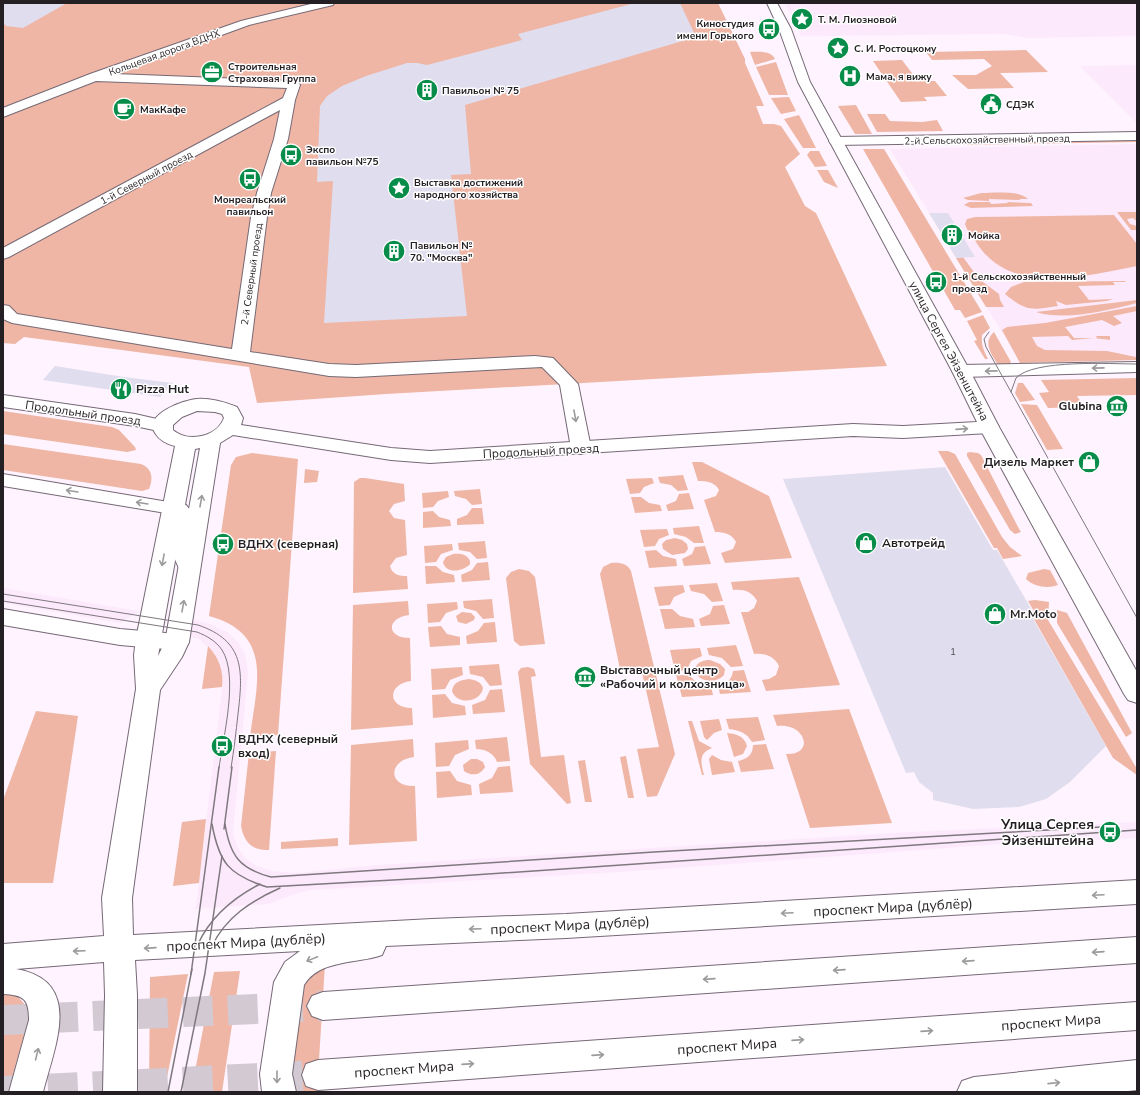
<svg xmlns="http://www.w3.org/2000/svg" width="1140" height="1095" viewBox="0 0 1140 1095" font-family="'Nunito Sans',sans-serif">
<rect width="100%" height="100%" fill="#fef3fe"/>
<!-- built -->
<g fill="#fde9fc">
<polygon points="785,3 1136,3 1137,36 1029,38 1003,34 801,36"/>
<polygon points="1137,65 1137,123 1080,66"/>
<polygon points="1137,144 1137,358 1019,360 890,149"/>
<polygon points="3,588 138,611 141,610 120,623 3,603"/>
<polygon points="190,619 210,624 227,632 238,642 245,654 248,673 233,833 237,846 245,858 257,866 272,871 297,873 378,865 911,832 1137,822 1137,838 1001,844 635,871 311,890 291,895 269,904 193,909 196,907 223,681 221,667 214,653 199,639 187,636"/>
</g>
<!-- green -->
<g fill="#efb6a5">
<polygon points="3,3 718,3 745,59 745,63 764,106 756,106 763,124 774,124 781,126 800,154 785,167 805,206 816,213 887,366 386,394 257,403 249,367 24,337 15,344 3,343"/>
<polygon points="1026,50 1048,72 1000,73 1014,88 968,89 952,75 976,75 992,66 984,59 932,60 926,52"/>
<path d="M 750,52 C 759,52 771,50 775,59 L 755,65 Z"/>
<polygon points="902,60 918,81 935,81 947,96 924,97 927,101 901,102 873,61"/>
<polygon points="776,62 788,95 769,95 756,67"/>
<polygon points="789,97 796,111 781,114 771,98"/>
<polygon points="856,105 872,134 855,134 838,106"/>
<polygon points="867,114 885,114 890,121 922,122 937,120 943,131 877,132"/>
<polygon points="799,115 816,148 803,148 784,119"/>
<polygon points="1137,140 1137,142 961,145 958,142"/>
<polygon points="863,149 884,149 982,312 965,318 960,310 955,310"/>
<polygon points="810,151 819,151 827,166 815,167 807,155"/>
<polygon points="817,170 828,170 838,188 824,182"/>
<path d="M 981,193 C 992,193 1020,190 1028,199 L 1020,199 L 1020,200 L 989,199 L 989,201 L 968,200 L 963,198 Z"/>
<polygon points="969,202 990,202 991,204 1008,203 1007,202 1031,203 1033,206 971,208 964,205"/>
<polygon points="1117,212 1137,212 1137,220 1135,220 1133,218 1127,219 1130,224 1137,226 1137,230 1131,230"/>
<path d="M 1114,215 L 1137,244 L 1137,266 C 1085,276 1010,297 976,242 C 972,237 967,231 965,224 L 967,219 L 975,217 Z"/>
<polygon points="963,257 979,279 999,294 1000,300 1004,307 986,307 956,258"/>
<path d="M 1125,281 L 1126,282 L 1113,282 L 1115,285 L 1078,286 L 1089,300 L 1113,299 L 1107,301 L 1066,305 L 1056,301 L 1058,306 C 1031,310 1027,312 1005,294 L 1011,287 L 1024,282 Z"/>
<path d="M 1137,300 L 1137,303 L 1133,304 C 1104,311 1065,321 1036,312 Z"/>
<polygon points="1137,306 1137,311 1113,316 1122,323 1114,326 1102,320 1065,327 1074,338 1097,338 1096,336 1110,336 1110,340 1094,338 1072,340 1068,336 1032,337 1037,346 1045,350 1107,351 1136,357 1137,360 1020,363 1002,330 1007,327 1045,323"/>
<path d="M 983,315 L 990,328 L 982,335 C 981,345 984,351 988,359 L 985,359 L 974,341 L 977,340 L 967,321 Z"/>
<path d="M 994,332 L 1011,362 L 1008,365 L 998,365 C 992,355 982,342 994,332 Z"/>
<polygon points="1137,378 1137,395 1077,396 1084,407 1048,408 1039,393 1049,392 1041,380"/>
<polygon points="1018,383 1023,383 1035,400 1020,402 1015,393"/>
<polygon points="1021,404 1037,405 1063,449 1047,450"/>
<polygon points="3,411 112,427 119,430 135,447 136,450 127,452 3,434"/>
<path d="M 3,444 L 141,464 C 153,469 153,479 149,489 L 142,491 L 3,470 Z"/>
<polygon points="938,451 948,451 955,454 1002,537 1010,547 1022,556 1003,559 997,548 994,548"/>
<polygon points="970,452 978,453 981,455 1018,527 1021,532 1015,534 1010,530 967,456 967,453"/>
<path d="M 252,453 L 298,459 L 278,735 L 250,737 C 256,686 275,634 209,616 L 231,465 L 236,457 Z"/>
<path d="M 692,462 L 702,462 L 769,496 L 792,558 L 725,563 L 721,553 L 733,549 L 736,542 C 732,534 724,532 715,532 L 704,500 L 716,496 L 719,490 C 715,482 707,481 698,481 Z"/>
<polygon points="305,469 319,471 317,482 304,483"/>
<polygon points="683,475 688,490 678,491 671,485 660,483 658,477"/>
<path d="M 360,478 L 365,478 L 404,484 L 405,501 L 394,504 L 389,511 L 394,518 L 405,520 L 407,555 L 396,558 L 390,566 C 392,575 400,576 407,576 L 408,589 L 353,593 L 354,482 Z"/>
<polygon points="652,478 654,483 644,487 640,493 630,494 626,479"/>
<polygon points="480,489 482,504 472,505 466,499 455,496 454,491"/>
<polygon points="448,491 449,497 438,501 433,507 423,508 422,493"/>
<polygon points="689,493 694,509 668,511 666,505 676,501 679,494"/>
<polygon points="631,497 641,497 649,503 660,505 662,511 635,513"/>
<polygon points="472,508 482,508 484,524 457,525 457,519 467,515"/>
<polygon points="433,511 439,517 450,520 451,526 423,528 423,512"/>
<polygon points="699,526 704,543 694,543 686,537 674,534 673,528"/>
<polygon points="667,529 669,535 659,539 655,546 644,547 640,530"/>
<polygon points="675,538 682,540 687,544 688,549 685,553 672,555 663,549 662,544 666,540"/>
<polygon points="485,541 487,558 477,559 470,552 459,550 458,543"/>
<polygon points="452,544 453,550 441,554 436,562 425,563 424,546"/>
<polygon points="705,546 711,564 684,566 682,559 692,554 695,547"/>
<polygon points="656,550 663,556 676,559 677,566 649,568 645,551"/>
<path d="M 453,554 C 460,553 467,554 470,561 L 470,564 C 463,572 445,574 443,562 L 446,557 Z"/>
<polygon points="488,562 490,580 462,582 461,575 472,570 477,563"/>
<path d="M 611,563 C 619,562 627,563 631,571 L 675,754 L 657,796 L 647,797 L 637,749 L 659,747 L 641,668 L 620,669 L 600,574 L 603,567 Z"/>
<polygon points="425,566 436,566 443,572 454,575 455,582 426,584"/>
<polygon points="519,569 529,571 535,577 545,644 520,646 514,641 506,578 511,572"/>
<path d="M 1044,569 L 1050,570 L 1058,585 C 1048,589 1034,587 1026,579 L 1028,573 Z"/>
<path d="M 799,577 L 840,685 L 766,691 L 762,680 L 769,679 L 776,675 L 779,666 C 774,656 765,653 754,654 L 741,612 L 748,612 L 754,608 L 757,601 C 752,591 743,589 733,590 L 731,582 Z"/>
<polygon points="717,583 723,601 712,602 704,594 691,591 689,585"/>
<polygon points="683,585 685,592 674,597 670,605 659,606 654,587"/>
<polygon points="492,599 494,618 483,619 476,611 464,608 463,601"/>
<polygon points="1035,600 1049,602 1048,620 1137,769 1137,775 1113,758 1031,614 1035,613 1028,601"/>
<path d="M 408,601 L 409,615 C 386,618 386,638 410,638 L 411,681 C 387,684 387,708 412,708 L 413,725 L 351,730 L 353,605 Z"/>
<polygon points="457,602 458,609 446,613 440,622 428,623 427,604"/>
<polygon points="724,605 730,624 701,626 699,619 710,614 713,606"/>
<polygon points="672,609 680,616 693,619 695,627 665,629 660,609"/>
<polygon points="1057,610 1067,613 1132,733 1126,737 1057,623"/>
<polygon points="462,612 471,613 475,617 474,620 466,624 458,622 456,616"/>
<polygon points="495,622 497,642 467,644 466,636 478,631 484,623"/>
<polygon points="441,626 447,634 460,637 460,645 430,647 428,627"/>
<polygon points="736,645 743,666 731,667 722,658 709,655 707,648"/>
<path d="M 208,646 C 219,658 224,671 222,687 L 202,689 Z"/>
<polygon points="700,648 702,656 691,661 687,670 675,671 670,650"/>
<path d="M 710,660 L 720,664 L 725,669 L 724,675 C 716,684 696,683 695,668 C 698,662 703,660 710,660 Z"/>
<polygon points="499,664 502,685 490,686 483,677 470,674 469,666"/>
<polygon points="462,667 463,675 450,680 445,689 432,690 431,669"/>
<polygon points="528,667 534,669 536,676 531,677 541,757 564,755 571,803 567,804 530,764 518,672 521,668"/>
<path d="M 744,670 L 751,692 L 720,694 L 718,686 C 726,684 732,680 733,671 Z"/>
<polygon points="676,675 689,675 697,683 711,686 713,695 682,697"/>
<path d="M 469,679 C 476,680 481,682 483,688 C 481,702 457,706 452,691 C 453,682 461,680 469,679 Z"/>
<polygon points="502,689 505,712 473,714 472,705 485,700 490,690"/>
<polygon points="445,694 452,703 465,706 466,715 433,718 432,695"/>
<path d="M 849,709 L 892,823 L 810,828 L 786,754 C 816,755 805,722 777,726 L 773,715 Z"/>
<polygon points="36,711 78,716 53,883 3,883 3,800"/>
<path d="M 758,717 L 765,740 L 752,742 C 747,733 739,730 729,729 L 726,719 Z"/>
<polygon points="719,719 722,730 714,733 707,740 704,737 700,721"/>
<path d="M 688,721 L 692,721 L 699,741 L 712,748 C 698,753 701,763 704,775 L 702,775 Z"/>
<path d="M 727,733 C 737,734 744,736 747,746 L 743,754 L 734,757 Z"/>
<path d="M 507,737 L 510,761 L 497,762 C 494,753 485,749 476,749 L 475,740 Z"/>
<path d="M 413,739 L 414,757 C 388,760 387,787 415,786 L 417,841 L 349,845 L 351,745 Z"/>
<polygon points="468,740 469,749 455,755 449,766 436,767 435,743"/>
<path d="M 766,744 L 774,769 L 741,772 L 738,761 C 747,759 753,755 753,745 Z"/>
<path d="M 276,751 L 269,850 C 252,851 244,842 241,826 L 249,753 Z"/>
<polygon points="712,755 721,760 732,762 735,772 712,775 709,759"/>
<polygon points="626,756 634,798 628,798 620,757"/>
<path d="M 471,759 L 477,759 L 483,762 L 485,767 C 480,776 471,776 464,771 L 463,765 Z"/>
<polygon points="585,760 592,802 585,802 578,761"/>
<polygon points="510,766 513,792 480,794 479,784 492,778 498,767"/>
<polygon points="450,771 457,781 471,785 472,795 437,798 436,772"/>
<polygon points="206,819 199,883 173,886 182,822"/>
<polygon points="338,838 338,846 281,849 281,842"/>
<polygon points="325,964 317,1092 292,1092 291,1086 300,984"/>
<polygon points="240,971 222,1092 191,1092 214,972"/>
<polygon points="188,974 164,1092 149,1092 150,977"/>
<path d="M 3,989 C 19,996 28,1002 28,1021 L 8,1092 L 3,1092 Z"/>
</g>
<!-- building -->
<g fill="#e0ddee">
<polygon points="3,3 67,3 23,28 6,26 3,23"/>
<polygon points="635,3 680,3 696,37 465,105 471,174 451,175 467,316 324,323 333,181 317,182 320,106 327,96 342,86 366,76 407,63 417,63 427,65 522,40 518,34"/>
<polygon points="929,213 948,213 975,257 956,258"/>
<polygon points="55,366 124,377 173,383 160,397 43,380"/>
<polygon points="945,467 993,550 997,550 1026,600 1033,612 1029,612 1106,746 1070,782 1046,799 1019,807 973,809 933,800 933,793 919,782 914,772 906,773 783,479"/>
</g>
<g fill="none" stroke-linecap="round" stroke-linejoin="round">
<!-- primary-tunnel -->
<g stroke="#d2c9d2" stroke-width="30" stroke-dasharray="30 15" stroke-linecap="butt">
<polyline points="3,1020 323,1006"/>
<polyline points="3,1091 318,1075"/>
</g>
<!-- minor casing -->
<g stroke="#756975" stroke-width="2">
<g id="minor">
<polygon points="315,3 334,3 333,5 249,25 115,74 294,81 298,82 300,85 295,100 288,139 271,193 267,217 250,352 329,364 356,365 535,356 553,358 578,384 591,448 588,452 581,454 574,452 571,448 560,385 542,367 356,377 329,376 12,323 3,319 3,305 9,306 17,314 232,349 251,217 257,193 274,139 280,110 9,257 3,259 3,248 283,98 287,88 96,81 3,117 3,108 90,74 241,21"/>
<polygon points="1137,132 1137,140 836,145 831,144 829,141 831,138 836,137"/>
<polygon points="1137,362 1137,372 961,377 955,375 952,371 955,367 961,365"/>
<polygon points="3,395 135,414 170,422 173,426 170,430 163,432 135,426 3,407"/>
<path d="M 3,474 L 186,505 L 195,516 L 191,543 L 199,560 L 200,567 L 197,572 L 189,574 L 181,572 C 179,569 169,546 169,542 C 169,533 177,523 172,514 L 3,486 Z"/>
</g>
</g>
<!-- tertiary casing -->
<g stroke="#756975" stroke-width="2">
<g id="tertiary">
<polygon points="989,421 996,423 999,427 1137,672 1137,703 1128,700 1124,694 979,427 982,423"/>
<polygon points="3,609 120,629 177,634 185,636 189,642 185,648 177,650 120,645 3,625"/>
</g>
</g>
<!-- secondary casing -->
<g stroke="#756975" stroke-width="2">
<g id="secondary">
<path d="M 767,3 L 777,3 L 791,29 L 810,82 L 970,371 L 999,427 L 996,431 L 989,433 L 903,438 L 853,436 L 430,463 L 391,460 L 233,435 L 220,443 L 189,642 L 182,657 L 160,690 L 132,898 L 133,935 L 432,919 L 566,914 L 1137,880 L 1137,904 L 566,938 L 386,946 L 382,955 C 357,964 320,959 304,985 L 292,1074 L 296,1092 L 262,1092 L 260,1074 L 274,982 L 285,962 L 300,951 L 135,960 L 137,995 L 137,1092 L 103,1092 L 105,995 L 104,962 L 16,969 C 85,981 54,1047 43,1092 L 9,1092 L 29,1020 C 29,999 24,995 3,994 L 3,944 L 104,936 L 102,898 L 136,689 L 134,655 L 136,639 L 175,446 C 167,444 160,441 155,433 C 143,414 184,400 197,399 C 211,398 224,402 237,407 L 243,418 L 241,425 L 391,448 L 430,451 L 853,424 L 903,426 L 977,422 L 952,371 L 798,82 L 779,29 ZM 197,411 L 215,412 L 222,414 L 224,418 C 217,437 188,443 173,430 L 173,425 L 182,417 ZM 200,448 L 165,642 L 158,656 L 195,449 Z"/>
<polygon points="1137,1060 1137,1090 1119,1092 957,1092 962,1081 974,1077"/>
</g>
</g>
<!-- primary casing -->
<g stroke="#756975" stroke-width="2">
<g id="primary">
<polygon points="1137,937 1137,963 323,1020 312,1016 307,1006 312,996 323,992"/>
<polygon points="1137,1002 1137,1030 318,1090 306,1086 302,1075 306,1064 318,1060"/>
</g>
</g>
<!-- minor -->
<use href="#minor" fill="#fff" fill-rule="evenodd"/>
<!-- tertiary -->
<use href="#tertiary" fill="#fff" fill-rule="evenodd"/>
<!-- secondary -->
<use href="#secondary" fill="#fff" fill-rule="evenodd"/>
<!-- primary -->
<use href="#primary" fill="#fff" fill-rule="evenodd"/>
<!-- tram-far1 -->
<g stroke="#7f787f" stroke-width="1">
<polyline points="989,332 984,339 986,347 1137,618"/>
<path d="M 1011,392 L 1016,378 C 1034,359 1111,364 1137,364"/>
<path d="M 3,594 L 198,625 C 245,641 243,671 238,714 C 236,732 234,750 231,768"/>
<path d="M 3,601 L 197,632 C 207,636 216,641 222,650 C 239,676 223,738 219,768"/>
</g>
<!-- tram -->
<g stroke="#7f787f" stroke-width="1.5">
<path d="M 212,824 C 219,863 229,875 267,887 L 429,878 L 1137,830"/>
<path d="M 225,824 C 230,856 240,869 271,877 L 654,852 L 1102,827"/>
<polyline points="224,829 232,767"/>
<path d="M 198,944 C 211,916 233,898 260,884"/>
<path d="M 212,946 C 226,917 251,901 280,888"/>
<polyline points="191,974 219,767"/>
<polyline points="168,1092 192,969"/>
<polyline points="181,1092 205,973 222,856"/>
</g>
</g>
<!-- one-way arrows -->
<defs><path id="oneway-shaft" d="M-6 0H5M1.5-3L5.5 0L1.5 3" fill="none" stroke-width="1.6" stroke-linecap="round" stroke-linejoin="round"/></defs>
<g stroke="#9c9a9c">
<use href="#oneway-shaft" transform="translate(1098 368) rotate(179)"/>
<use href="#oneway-shaft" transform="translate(991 371) rotate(179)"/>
<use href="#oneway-shaft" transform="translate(575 416) rotate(80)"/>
<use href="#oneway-shaft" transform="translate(962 429) rotate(-4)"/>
<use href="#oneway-shaft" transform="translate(72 491) rotate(-171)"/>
<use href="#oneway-shaft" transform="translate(201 501) rotate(-80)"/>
<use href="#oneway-shaft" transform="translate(142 503) rotate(-171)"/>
<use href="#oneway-shaft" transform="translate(163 560) rotate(101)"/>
<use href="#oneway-shaft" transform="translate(183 606) rotate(-80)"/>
<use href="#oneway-shaft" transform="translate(1098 895) rotate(177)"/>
<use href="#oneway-shaft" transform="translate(787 913) rotate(177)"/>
<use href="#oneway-shaft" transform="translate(475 929) rotate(178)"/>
<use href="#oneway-shaft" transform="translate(150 948) rotate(176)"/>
<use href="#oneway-shaft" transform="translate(79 951) rotate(178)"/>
<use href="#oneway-shaft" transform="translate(1098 952) rotate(176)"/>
<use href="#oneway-shaft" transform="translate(312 959) rotate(158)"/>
<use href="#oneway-shaft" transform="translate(968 961) rotate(176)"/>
<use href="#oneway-shaft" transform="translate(839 970) rotate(176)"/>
<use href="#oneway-shaft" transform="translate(709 979) rotate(176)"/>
<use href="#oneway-shaft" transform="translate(927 1031) rotate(-4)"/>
<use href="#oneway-shaft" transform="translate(798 1040) rotate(-4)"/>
<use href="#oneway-shaft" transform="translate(37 1054) rotate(-76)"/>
<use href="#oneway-shaft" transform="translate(598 1055) rotate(-4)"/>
<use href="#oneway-shaft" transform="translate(468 1064) rotate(-4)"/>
<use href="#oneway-shaft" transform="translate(277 1077) rotate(90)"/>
<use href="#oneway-shaft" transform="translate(1054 1083) rotate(-6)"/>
</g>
<!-- icons -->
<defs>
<g id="sight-disc" transform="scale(1.15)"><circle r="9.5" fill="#078c49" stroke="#fff"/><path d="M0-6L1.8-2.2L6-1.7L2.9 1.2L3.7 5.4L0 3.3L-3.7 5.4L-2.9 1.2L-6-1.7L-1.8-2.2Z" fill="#fff"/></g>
<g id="bus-disc" transform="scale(1.15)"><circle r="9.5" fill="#078c49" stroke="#fff"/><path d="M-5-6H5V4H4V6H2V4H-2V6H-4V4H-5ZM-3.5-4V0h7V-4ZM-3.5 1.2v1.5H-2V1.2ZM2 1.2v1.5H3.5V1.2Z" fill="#fff"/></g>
<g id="office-disc" transform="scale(1.15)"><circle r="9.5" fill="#078c49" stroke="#fff"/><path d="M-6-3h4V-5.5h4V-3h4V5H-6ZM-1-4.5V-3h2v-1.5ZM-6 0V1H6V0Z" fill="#fff"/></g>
<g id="hospital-disc" transform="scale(1.15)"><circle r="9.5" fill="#078c49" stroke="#fff"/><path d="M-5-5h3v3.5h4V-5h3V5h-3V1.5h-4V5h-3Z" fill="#fff"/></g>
<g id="building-disc" transform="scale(1.15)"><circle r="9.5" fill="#078c49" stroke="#fff"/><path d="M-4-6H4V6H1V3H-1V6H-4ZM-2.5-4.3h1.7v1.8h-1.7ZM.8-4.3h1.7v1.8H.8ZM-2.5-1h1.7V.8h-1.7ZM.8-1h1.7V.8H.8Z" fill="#fff"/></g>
<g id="civic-disc" transform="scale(1.15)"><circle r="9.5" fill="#078c49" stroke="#fff"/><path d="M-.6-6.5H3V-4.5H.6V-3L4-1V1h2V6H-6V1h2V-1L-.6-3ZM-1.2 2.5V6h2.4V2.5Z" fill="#fff"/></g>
<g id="cafe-disc" transform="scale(1.15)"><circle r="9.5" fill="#078c49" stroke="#fff"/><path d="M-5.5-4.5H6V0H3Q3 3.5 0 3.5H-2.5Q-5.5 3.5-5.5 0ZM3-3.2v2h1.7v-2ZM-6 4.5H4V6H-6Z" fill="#fff"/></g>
<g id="restaurant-disc" transform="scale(1.15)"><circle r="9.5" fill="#078c49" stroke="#fff"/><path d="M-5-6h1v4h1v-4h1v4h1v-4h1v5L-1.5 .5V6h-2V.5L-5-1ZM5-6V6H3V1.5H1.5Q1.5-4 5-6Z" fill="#fff"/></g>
<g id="museum-disc" transform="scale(1.15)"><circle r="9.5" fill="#078c49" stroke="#fff"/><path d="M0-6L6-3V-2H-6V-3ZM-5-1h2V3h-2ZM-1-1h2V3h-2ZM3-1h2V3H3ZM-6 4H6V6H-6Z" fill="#fff"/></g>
<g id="shop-disc" transform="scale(1.15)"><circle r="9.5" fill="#078c49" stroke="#fff"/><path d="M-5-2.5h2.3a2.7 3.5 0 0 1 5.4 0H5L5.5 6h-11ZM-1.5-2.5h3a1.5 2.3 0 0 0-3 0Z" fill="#fff"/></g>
</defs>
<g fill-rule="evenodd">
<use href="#sight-disc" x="802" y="19"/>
<use href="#bus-disc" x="769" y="29"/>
<use href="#sight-disc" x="838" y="48"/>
<use href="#office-disc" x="212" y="72"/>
<use href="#hospital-disc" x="850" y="76"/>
<use href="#building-disc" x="427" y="90"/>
<use href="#civic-disc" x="991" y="104"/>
<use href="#cafe-disc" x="124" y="109"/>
<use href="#bus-disc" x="291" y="155"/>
<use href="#bus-disc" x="250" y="179"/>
<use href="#sight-disc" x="399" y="188"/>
<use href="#building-disc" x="952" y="235"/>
<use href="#building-disc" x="394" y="251"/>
<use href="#bus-disc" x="936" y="282"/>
<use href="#restaurant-disc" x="121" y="389"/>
<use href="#museum-disc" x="1117" y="406"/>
<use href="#shop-disc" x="1089" y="462"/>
<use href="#shop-disc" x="866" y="543"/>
<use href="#bus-disc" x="223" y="544"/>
<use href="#shop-disc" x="995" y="614"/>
<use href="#museum-disc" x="585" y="677"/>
<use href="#bus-disc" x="222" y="746"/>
<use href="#bus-disc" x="1110" y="832"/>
</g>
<g text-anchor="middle" stroke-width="3" stroke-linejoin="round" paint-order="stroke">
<!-- far-poi labels -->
<g font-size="10" font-weight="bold" fill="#241f23" stroke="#fff" text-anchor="start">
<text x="818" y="23">Т. М. Лиозновой</text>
<text x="754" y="27" text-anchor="end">Киностудия<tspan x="754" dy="12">имени Горького</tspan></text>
<text x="854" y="52">С. И. Ростоцкому</text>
<text x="228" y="70">Строительная<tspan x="228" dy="12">Страховая Группа</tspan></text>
<text x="866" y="80">Мама, я вижу</text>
<text x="442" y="94">Павильон № 75</text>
<text x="1006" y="108">СДЭК</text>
<text x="140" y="113">МакКафе</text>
<text x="306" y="153">Экспо<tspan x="306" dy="12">павильон №75</tspan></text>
<text x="414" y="186">Выставка достижений<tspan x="414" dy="12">народного хозяйства</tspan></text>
<text x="250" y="203" text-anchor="middle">Монреальский<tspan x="250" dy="12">павильон</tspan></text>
<text x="968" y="239">Мойка</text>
<text x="410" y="249">Павильон №<tspan x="410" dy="12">70. "Москва"</tspan></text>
<text x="952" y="280">1-й Сельскохозяйственный<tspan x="952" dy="12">проезд</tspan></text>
</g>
<!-- far-street labels -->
<g font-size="10" fill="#241f23" stroke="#fff">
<text transform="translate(164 52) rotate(-20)" y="4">Кольцевая дорога ВДНХ</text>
<text transform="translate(987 139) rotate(-1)" y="4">2-й Сельскохозяйственный проезд</text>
<text transform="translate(146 177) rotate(-28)" y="4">1-й Северный проезд</text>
<text transform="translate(251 274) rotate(-82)" y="4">2-й Северный проезд</text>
</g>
<!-- number labels -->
<g font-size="10" fill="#534e56">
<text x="953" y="655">1</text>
</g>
<!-- street labels -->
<g font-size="12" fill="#241f23" stroke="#fff">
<text transform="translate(949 351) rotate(62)" y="4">улица Сергея Эйзенштейна</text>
<text transform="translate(83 413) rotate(8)" y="4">Продольный проезд</text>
<text transform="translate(541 451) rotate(-3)" y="4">Продольный проезд</text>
</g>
<!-- poi labels -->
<g font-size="12" font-weight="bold" fill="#241f23" stroke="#fff" text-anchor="start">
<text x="136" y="393">Pizza Hut</text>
<text x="1102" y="410" text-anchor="end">Glubina</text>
<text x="1074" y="466" text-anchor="end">Дизель Маркет</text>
<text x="882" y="547">Автотрейд</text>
<text x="238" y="548">ВДНХ (северная)</text>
<text x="1010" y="618">Mr.Moto</text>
<text x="600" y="674">Выставочный центр<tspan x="600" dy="14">«Рабочий и колхозница»</tspan></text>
<text x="238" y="743">ВДНХ (северный<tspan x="238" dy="14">вход)</tspan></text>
</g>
<!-- near-poi labels -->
<g font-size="14" font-weight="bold" fill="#241f23" stroke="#fff" text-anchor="end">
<text x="1094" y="829">Улица Сергея<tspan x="1094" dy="16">Эйзенштейна</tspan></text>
</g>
<!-- near-street labels -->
<g font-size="14" fill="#241f23" stroke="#fff">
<text transform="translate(893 907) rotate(-3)" y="5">проспект Мира (дублёр)</text>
<text transform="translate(570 925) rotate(-3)" y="5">проспект Мира (дублёр)</text>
<text transform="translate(246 942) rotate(-3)" y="5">проспект Мира (дублёр)</text>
<text transform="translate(1051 1022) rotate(-4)" y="5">проспект Мира</text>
<text transform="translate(727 1046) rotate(-4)" y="5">проспект Мира</text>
<text transform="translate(404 1069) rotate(-4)" y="5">проспект Мира</text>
</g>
</g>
<!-- border -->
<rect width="1140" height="1095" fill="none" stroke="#241f23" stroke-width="8"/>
</svg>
